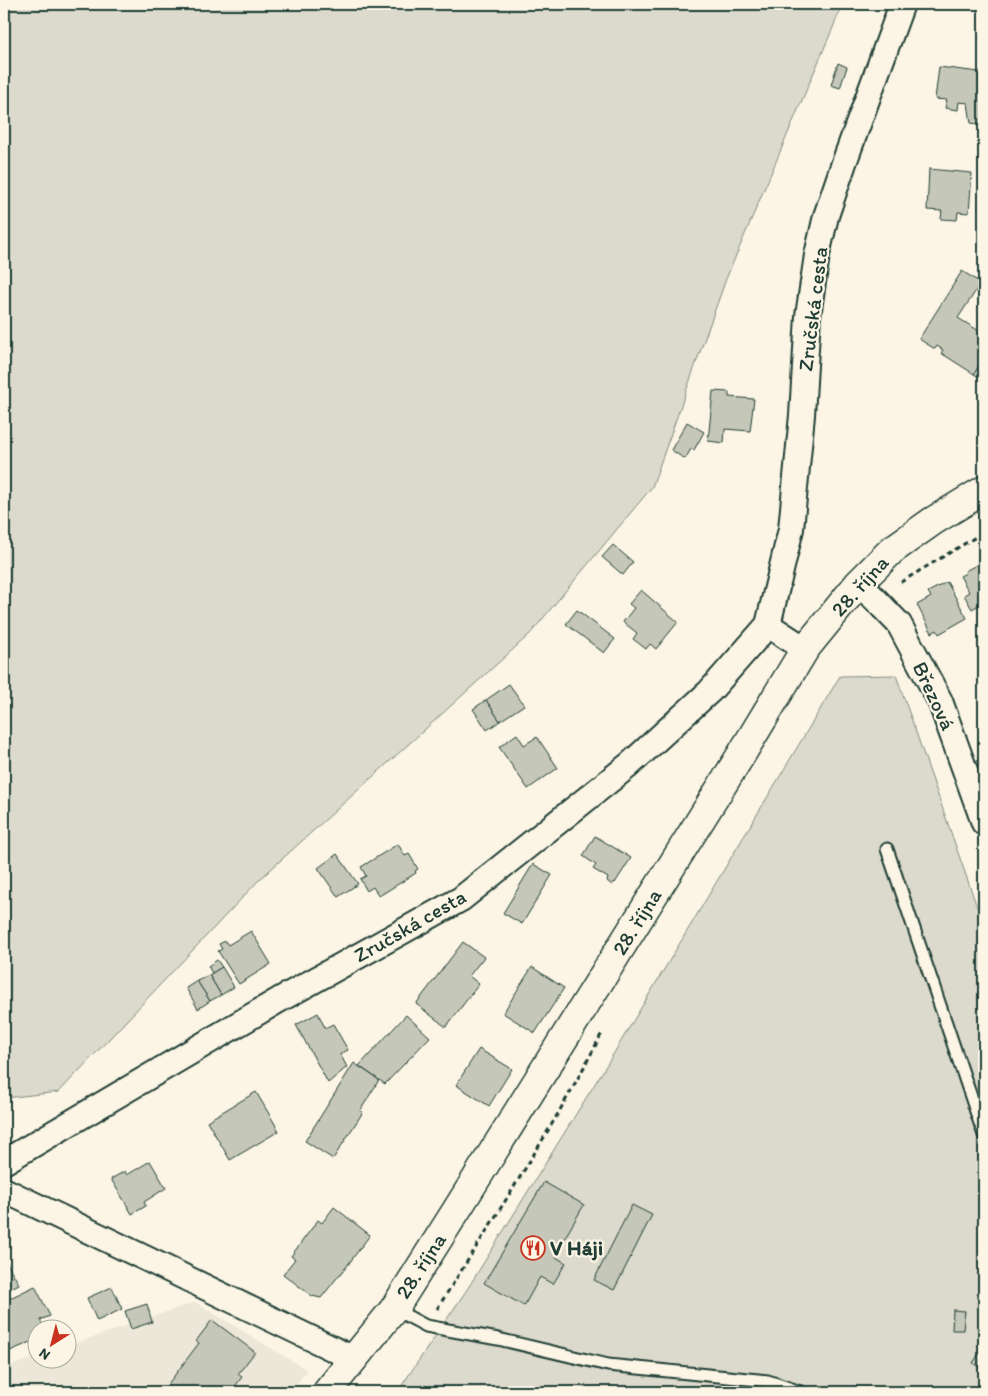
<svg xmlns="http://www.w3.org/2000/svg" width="988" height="1396" viewBox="0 0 988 1396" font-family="Itim,sans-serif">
<rect width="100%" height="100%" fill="#fcf5e5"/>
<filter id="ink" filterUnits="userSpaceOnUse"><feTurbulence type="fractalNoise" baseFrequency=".02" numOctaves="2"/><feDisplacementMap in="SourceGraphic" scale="10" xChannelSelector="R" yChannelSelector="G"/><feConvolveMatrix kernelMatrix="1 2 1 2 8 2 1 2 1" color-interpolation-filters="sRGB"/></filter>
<g filter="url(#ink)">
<!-- built -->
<polygon fill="#ece7d8" points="195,1302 307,1370 291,1392 4,1392 4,1368 37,1357 38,1358 68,1358 68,1346"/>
<!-- green -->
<g fill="#dcdacc" stroke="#7e8c80">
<polygon points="4,4 843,4 726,279 652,487 530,634 259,880 59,1092 4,1098"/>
<polygon points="896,675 984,927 984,1392 375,1392 400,1388 468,1288 614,1053 840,676"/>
</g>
<!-- building -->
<g fill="#c5c7b9" stroke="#1f3d34">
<polygon points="838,63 847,67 840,88 831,85"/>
<polygon points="939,67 979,72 984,68 984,125 971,123 968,103 959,102 958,110 945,108 947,100 935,99"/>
<polygon points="929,169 972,173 969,213 958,212 957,220 941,219 942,211 927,210"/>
<polygon points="962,271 981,283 958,318 984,334 984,358 974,374 941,353 943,350 937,346 935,349 919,339"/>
<polygon points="984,358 984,380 974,374"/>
<polygon points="713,391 729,392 729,397 754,399 750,431 725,429 724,443 708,441"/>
<polygon points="687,422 704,432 694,450 691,449 685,459 671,450"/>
<polygon points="613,545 633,562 623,575 602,557"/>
<polygon points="984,561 984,602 972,609 964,595 969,592 960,576 966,573 965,571"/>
<polygon points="947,582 967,618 939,634 937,630 932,633 917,605 931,597 928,592"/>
<polygon points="641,590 678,622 656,649 650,644 646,649 633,639 637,633 623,622 634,608 629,604"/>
<polygon points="577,610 615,639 604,653 566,624"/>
<polygon points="509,684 524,705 500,721 486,700"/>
<polygon points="486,700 500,721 487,730 473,709"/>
<polygon points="517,734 524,745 537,737 558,768 528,789 499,747"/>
<polygon points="595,836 631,858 615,883 614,882 612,885 607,881 608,878 593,869 596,865 583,856"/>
<polygon points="398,844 405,856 409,854 418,869 415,871 416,873 379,896 373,887 367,891 360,879 366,876 361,867"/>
<polygon points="337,854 358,884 338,897 318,868"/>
<polygon points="533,864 552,875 522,924 503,913"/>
<polygon points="251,931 271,964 239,984 218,951 222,949 219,944 225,941 228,945"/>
<polygon points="463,942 484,957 469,976 479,984 446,1027 416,1004"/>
<polygon points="217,960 222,967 212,973 208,966"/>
<polygon points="222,967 234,987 221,995 209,975"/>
<polygon points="532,967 564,988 535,1033 503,1013"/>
<polygon points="209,975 221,995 210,1001 197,981"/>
<polygon points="197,981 210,1001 198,1009 186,988"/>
<polygon points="318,1013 325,1028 333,1024 348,1050 340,1054 347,1067 328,1083 296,1025"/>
<polygon points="406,1015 430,1037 385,1084 359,1066"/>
<polygon points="479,1049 512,1069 489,1106 456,1085"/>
<polygon points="354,1063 379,1080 360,1111 363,1112 333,1159 305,1141"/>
<polygon points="256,1092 279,1131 230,1160 207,1121"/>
<polygon points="150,1161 166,1188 144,1202 146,1206 132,1214 111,1179 125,1171 127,1175"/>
<polygon points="544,1182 584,1205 554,1256 566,1263 553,1284 540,1277 524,1306 484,1283"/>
<polygon points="632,1205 652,1215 614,1290 594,1280"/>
<polygon points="334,1207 370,1235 341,1274 340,1274 321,1298 312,1296 283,1274 295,1259 291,1256 318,1220 322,1223"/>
<polygon points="4,1258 19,1284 4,1292"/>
<polygon points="35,1286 50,1316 40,1320 44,1328 38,1328 38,1339 10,1351 4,1336 4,1301"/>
<polygon points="112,1287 122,1309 97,1321 87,1298"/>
<polygon points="147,1304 152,1322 131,1329 125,1311"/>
<polygon points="953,1310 965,1311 963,1330 952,1330"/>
<polygon points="212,1320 255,1352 238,1374 242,1377 231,1392 162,1392 199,1343 196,1341"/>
<polygon points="984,1346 984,1371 973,1363"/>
</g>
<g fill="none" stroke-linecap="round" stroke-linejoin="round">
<!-- service casing -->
<g stroke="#1f3d34" stroke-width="15">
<g id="service">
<polyline points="887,849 984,1135"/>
<polyline points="394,1309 426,1326 498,1339 608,1365 768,1381 801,1392"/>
</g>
</g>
<!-- minor casing -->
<g stroke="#1f3d34" stroke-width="28">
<g id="minor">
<polyline points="858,584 874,598 899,624 940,701 984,823"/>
<polyline points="768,625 805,649"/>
<polyline points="4,1162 279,1000 461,899 629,765 710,691 768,625 791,529 802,415 808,316 817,255 826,216 844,163 902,4"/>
<polyline points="4,1190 354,1359"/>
</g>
</g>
<!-- secondary casing -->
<g stroke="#1f3d34" stroke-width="31">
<polyline id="secondary" points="327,1392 394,1309 456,1211 741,755 805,649 858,584 892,550 933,521 984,490"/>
</g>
<!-- path -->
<g stroke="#1f3d34" stroke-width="3" stroke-dasharray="5 4" stroke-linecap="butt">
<polyline points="901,582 984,532"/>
<path d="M 437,1309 C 495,1217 554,1127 603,1031"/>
</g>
<!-- service -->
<use href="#service" stroke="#fcf5e5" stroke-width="11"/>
<!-- minor -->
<use href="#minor" stroke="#fcf5e5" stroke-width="24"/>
<!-- secondary -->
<use href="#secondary" stroke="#fcf5e5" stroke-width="28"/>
</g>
</g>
<!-- icons -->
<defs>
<g id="restaurant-ring" transform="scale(1.25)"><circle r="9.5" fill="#fcf5e5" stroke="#c8321e" stroke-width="1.5"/><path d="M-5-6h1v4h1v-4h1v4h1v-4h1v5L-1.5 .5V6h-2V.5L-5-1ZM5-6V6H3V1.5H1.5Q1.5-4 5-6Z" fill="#c8321e"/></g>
</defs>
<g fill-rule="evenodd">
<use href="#restaurant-ring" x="533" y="1248"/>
</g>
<g text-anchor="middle" stroke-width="4.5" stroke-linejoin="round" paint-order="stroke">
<!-- street labels -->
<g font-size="21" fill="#1f3d34" stroke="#fcf5e5">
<text transform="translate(813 309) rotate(-83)" y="7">Zručská cesta</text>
<text transform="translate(860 586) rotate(-48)" y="7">28. října</text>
<text transform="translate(934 696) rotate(65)" y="7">Březová</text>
<text transform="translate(637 922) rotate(-58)" y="7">28. října</text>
<text transform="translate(410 926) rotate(-30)" y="7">Zručská cesta</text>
<text transform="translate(421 1266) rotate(-57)" y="7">28. října</text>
</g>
<!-- poi labels -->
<g font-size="21" font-weight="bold" fill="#1f3d34" stroke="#fcf5e5" text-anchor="start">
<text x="550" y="1255">V Háji</text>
</g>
</g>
<!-- margin -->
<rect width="988" height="1396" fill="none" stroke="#fcf5e5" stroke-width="20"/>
<rect x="10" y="10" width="968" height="1376" fill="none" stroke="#1f3d34" stroke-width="2" filter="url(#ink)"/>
<!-- north arrow -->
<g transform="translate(52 1344) rotate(216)"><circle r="24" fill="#fcf5e5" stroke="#a4ab9e"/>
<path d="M0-4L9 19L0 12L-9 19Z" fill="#c8321e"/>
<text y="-8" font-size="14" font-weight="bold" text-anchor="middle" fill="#1f3d34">N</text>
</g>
</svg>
